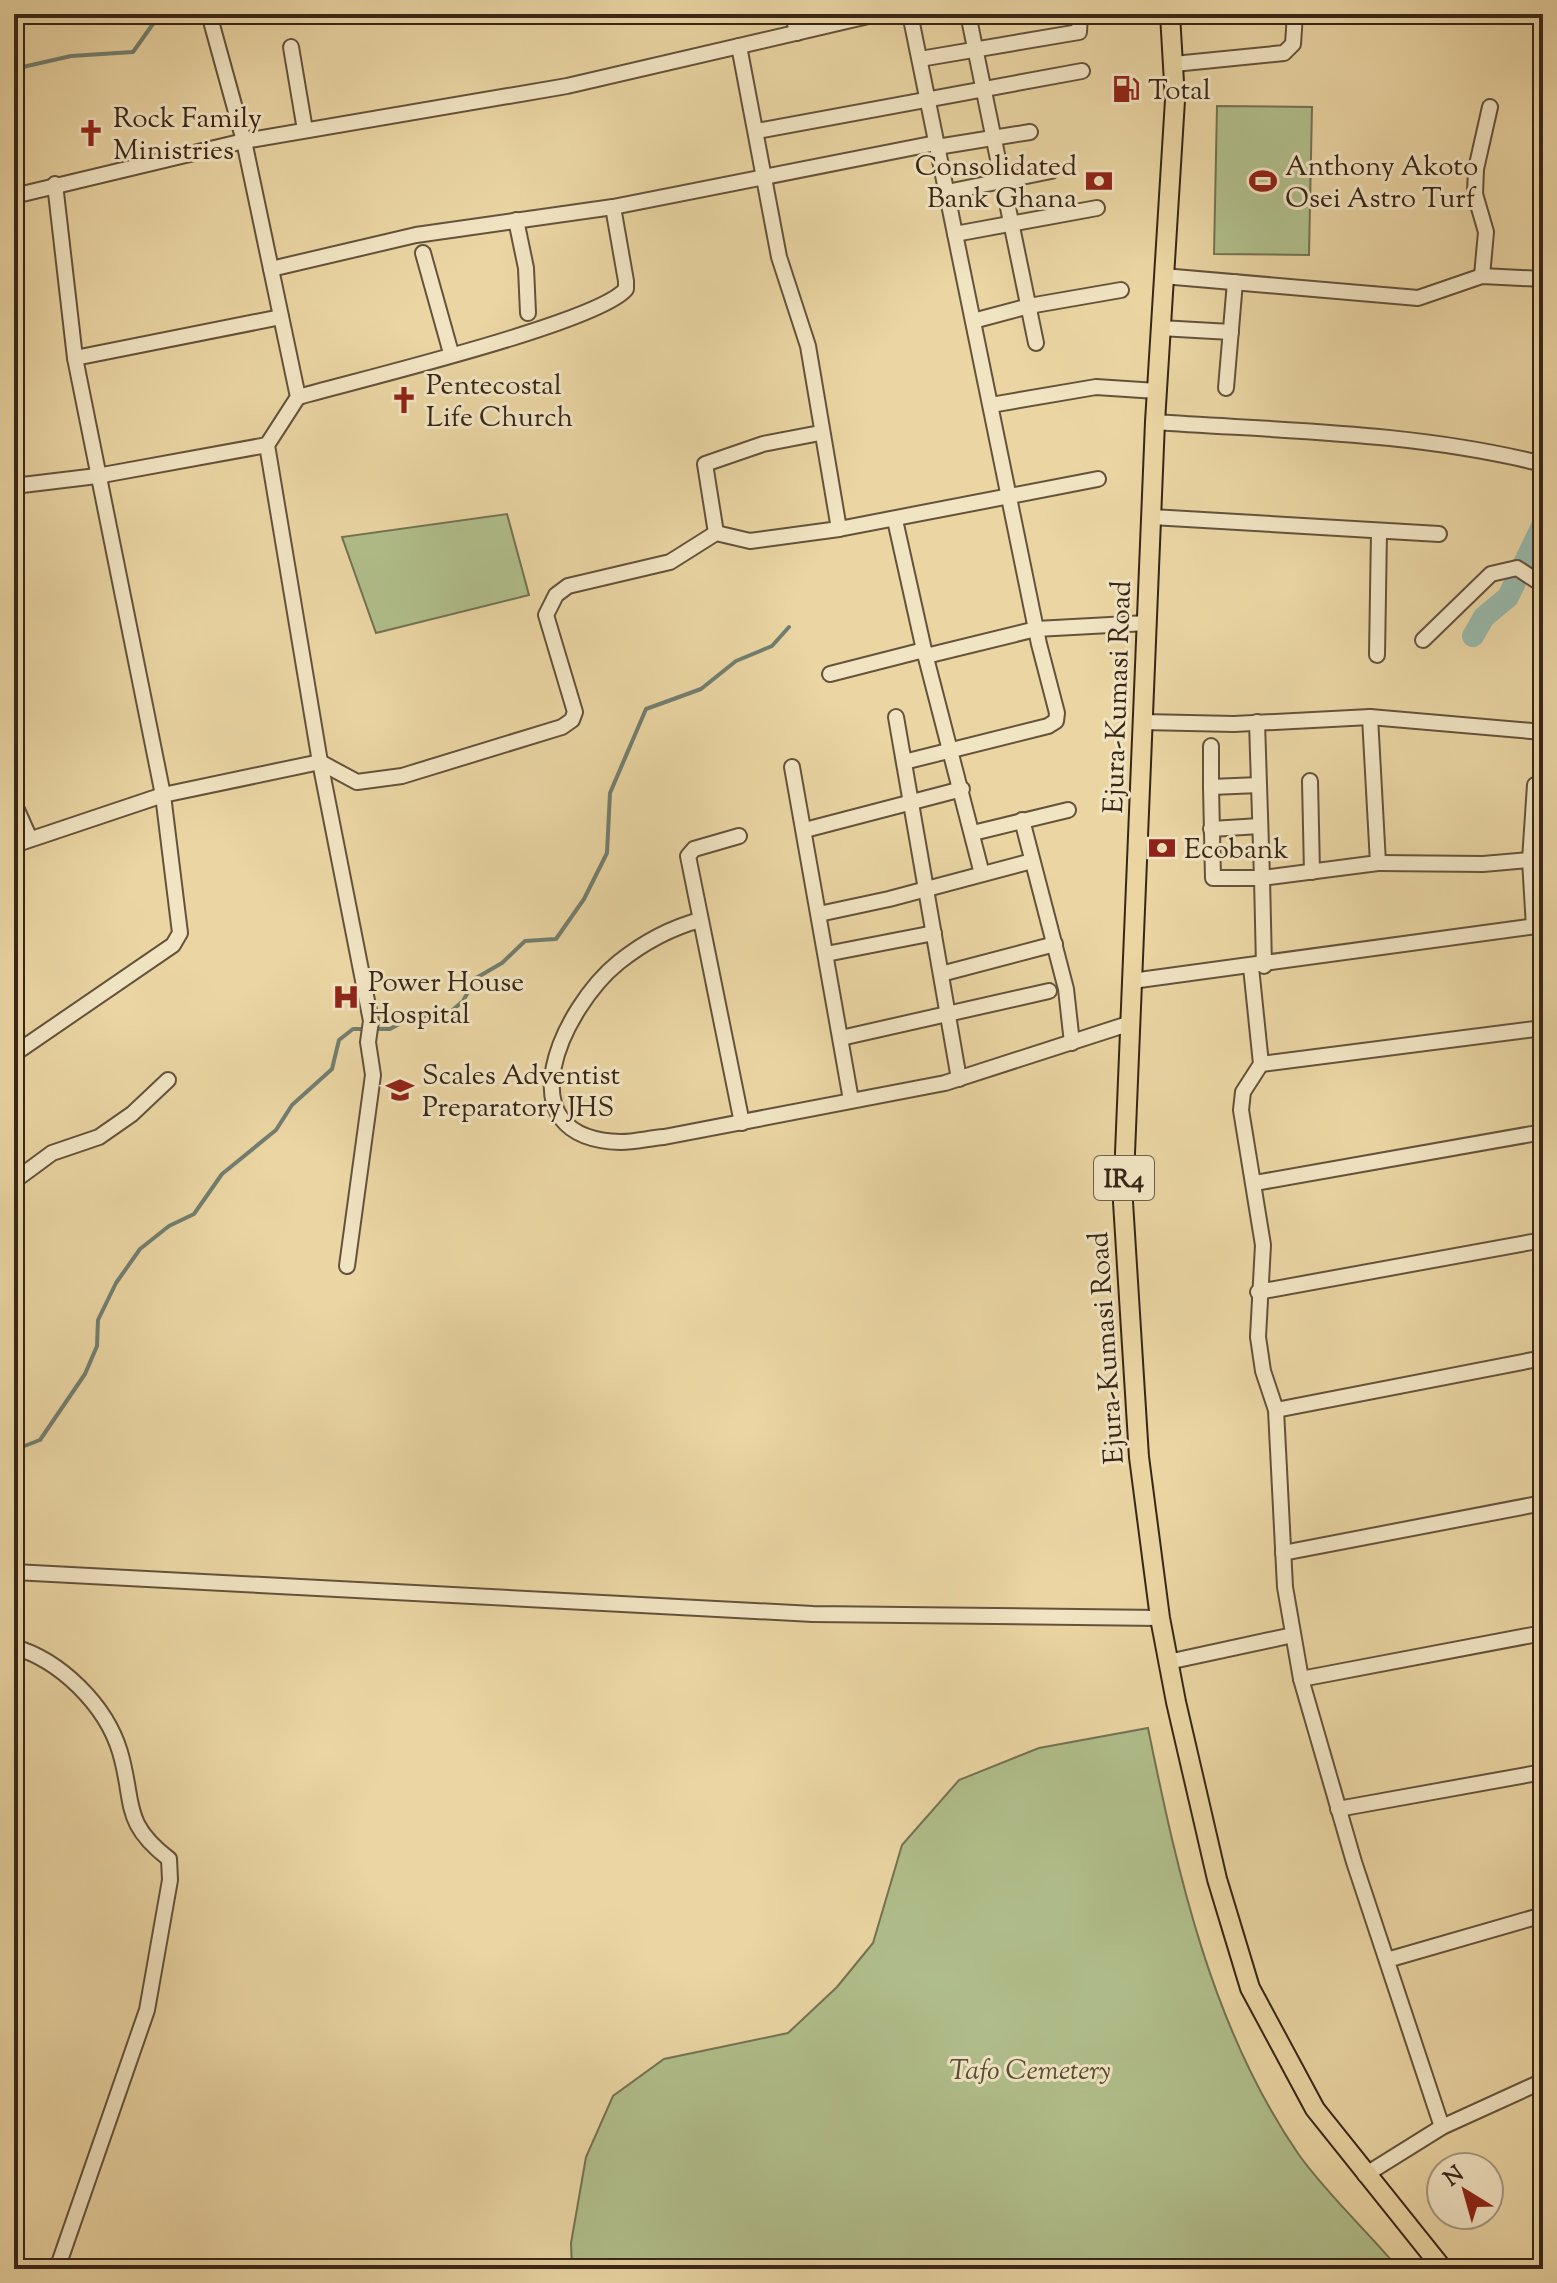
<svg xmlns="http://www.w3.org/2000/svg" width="1557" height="2283" viewBox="0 0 1557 2283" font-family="'Sorts Mill Goudy',serif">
<rect width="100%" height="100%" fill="#ead5a3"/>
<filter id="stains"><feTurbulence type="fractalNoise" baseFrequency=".0025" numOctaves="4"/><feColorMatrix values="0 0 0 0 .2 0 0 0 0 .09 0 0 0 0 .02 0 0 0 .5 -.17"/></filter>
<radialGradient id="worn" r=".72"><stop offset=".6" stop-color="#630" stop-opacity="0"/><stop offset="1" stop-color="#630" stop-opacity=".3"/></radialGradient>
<!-- green -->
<g fill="#b0be8b" stroke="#747252" stroke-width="2">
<polygon points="1217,106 1312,107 1309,255 1214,254"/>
<polygon points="507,514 529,595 376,633 342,537"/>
<path d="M 1148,1728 C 1178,1875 1212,2029 1299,2155 C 1328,2195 1367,2231 1399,2269 L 572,2269 L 571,2243 L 586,2157 L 613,2096 L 664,2059 L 788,2033 L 837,1987 L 873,1943 L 902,1845 L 959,1780 L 1039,1748 Z"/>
</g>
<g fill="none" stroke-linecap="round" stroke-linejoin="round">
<!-- stream -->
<g stroke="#727e70" stroke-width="4">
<polyline points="14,69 71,56 133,52 160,14"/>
<polyline points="14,1450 40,1440 85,1374 97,1346 98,1320 116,1283 140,1249 169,1226 194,1214 222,1174 276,1130 292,1105 332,1069 339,1040 353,1029 390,1029 412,1017 448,1014 463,1001 476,978 502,963 525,941 556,939 584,899 607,853 610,793 646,709 701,689 736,661 772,646 789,627"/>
</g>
<!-- river -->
<polyline stroke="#98b8aa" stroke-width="22" points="1473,636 1484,617 1508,597 1543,524"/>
<!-- minor casing -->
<g stroke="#64523b" stroke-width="18">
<g id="minor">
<polyline points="209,14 244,141 298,397 267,445 320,762 371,1021 368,1042 373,1075 347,1266"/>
<polyline points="793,14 797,33"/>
<polyline points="968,14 1036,343"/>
<polyline points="739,46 779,257 808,346 839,529"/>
<polyline points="291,47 305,130"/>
<polyline points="920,59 1079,32 1080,14"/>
<polyline points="1174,64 1284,53 1293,44 1295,14"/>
<polyline points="757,131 1082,71"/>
<polyline points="937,147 1030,132"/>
<polyline points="947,192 1051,171"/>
<polyline points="14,196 244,141 567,86 877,14"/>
<polyline points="516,220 526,268 528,313"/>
<polyline points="955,234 1097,208"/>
<polyline points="423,253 451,353"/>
<polyline points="271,269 416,235 613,207 936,143"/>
<polyline points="1163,276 1418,298 1482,276 1543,279"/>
<polyline points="1482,276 1486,232 1475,194 1476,169 1490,107"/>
<polyline points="973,321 1029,306 1121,290"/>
<polyline points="1160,328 1231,332"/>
<polyline points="75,358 281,317"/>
<polyline points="1226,388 1235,282"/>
<path d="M 298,397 C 354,381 598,323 626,289 L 626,281 L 613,207"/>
<polyline points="991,405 1096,387 1157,391"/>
<path d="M 1155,422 C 1285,431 1416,432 1543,464"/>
<polyline points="14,486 97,476 267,445"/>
<polyline points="1152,517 1439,534"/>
<polyline points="895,520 924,650 982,874"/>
<polyline points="716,533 705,464 763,444 820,433"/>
<polyline points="1423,640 1491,574 1517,568 1543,585"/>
<polyline points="1377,655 1379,532"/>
<polyline points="926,656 1036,629 1147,623"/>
<polyline points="830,674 924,650"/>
<polyline points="896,717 959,1079"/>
<polyline points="1143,722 1234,724 1370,717 1543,732"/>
<polyline points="1211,746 1211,787 1259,785"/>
<polyline points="904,762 1048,726 1056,721 1057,713 1039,644 910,14"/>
<polyline points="792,767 851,1100"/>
<polyline points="1310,781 1312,872"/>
<polyline points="1211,787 1213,878 1262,878 1257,722"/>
<polyline points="14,803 30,839"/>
<polyline points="1022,820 1066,989 1072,1043"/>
<polyline points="1211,829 1260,826"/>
<polyline points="805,830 962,789"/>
<polyline points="973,833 1068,810"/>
<polyline points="739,836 694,849 688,856 742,1123"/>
<polyline points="14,845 163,795 320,762 357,782 402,776 562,727 572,720 575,712 546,615 556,595 568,586 670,562 716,533 750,541 839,529 1098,479"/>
<polyline points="1378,863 1483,864 1530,860"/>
<polyline points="819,914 889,899 1032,861"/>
<path d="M 700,920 C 670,928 643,943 619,962 C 563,1007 500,1139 621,1142 C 635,1142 650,1138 664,1137 L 945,1083 L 1131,1023"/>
<polyline points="1534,927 1530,860 1535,785"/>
<polyline points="826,954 934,933"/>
<polyline points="1264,966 1262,878 1378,863 1370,717"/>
<polyline points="1251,967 1261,1064 1243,1092 1241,1110 1263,1245 1258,1337 1263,1371 1276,1410 1285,1587 1301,1679 1354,1862 1442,2127"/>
<polyline points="941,974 1055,944"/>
<polyline points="1132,981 1543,925"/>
<polyline points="841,1038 1049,991"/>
<polyline points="14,1054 173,945 180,933 163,795 75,358 55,184"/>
<polyline points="1261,1064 1543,1028"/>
<polyline points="14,1181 52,1153 99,1137 132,1114 168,1080"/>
<polyline points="1255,1183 1543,1132"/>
<polyline points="1258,1292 1543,1240"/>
<polyline points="1276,1410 1543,1358"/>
<polyline points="1283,1553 1543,1503"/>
<polyline points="14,1572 813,1614 1160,1618"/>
<path d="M 14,1647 C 60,1660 106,1705 120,1752 C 135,1803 121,1822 169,1859 L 170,1880 L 147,2010 L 57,2269"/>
<polyline points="1168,1662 1293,1635"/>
<polyline points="1301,1679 1543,1633"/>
<polyline points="1338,1809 1543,1772"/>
<polyline points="1387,1960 1543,1915"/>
<polyline points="1365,2175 1442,2127 1543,2081"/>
</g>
</g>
<!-- major casing -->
<g stroke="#382618" stroke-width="22">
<polyline id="major" points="1170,14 1175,100 1155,422 1123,1202 1139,1457 1160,1618 1176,1702 1217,1879 1250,1988 1315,2109 1443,2269"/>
</g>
<!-- minor -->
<use href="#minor" stroke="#f1e4c3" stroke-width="14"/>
<!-- major -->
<use href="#major" stroke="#ead5a3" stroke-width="18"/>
</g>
<!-- icons -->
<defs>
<g id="fuel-bare" transform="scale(2.16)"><path d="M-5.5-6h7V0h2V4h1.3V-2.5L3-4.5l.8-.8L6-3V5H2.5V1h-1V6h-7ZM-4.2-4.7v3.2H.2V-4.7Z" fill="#8f2418" stroke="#f1e4c3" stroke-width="2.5" paint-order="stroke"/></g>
<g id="church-bare" transform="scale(2.16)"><path d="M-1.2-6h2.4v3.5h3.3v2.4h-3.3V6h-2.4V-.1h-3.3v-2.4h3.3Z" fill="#8f2418" stroke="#f1e4c3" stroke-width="2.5" paint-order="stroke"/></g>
<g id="bank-bare" transform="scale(2.16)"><path d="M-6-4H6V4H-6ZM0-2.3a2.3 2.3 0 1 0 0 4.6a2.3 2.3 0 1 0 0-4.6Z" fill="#8f2418" stroke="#f1e4c3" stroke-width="2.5" paint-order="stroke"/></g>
<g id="stadium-bare" transform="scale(2.16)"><path d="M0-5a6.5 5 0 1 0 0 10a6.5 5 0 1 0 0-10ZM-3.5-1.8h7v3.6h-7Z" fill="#8f2418" stroke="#f1e4c3" stroke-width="2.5" paint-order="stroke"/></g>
<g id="hospital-bare" transform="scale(2.16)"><path d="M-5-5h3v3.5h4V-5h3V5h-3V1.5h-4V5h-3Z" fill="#8f2418" stroke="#f1e4c3" stroke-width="2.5" paint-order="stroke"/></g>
<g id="school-bare" transform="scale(2.16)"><path d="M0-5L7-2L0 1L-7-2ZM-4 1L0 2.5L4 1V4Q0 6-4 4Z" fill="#8f2418" stroke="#f1e4c3" stroke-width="2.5" paint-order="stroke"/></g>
</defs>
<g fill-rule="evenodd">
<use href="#fuel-bare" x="1126" y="89"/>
<use href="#church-bare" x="91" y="133"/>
<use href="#bank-bare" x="1099" y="181"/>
<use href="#stadium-bare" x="1263" y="181"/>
<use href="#church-bare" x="404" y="400"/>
<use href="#bank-bare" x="1162" y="848"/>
<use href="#hospital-bare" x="346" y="997"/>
<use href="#school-bare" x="400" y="1090"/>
</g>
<g text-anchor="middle" stroke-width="6" stroke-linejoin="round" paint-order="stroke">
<!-- shield labels -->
<rect fill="#f1e4c3" stroke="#705f4b" stroke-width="2" x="1094" y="1156" width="60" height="44" rx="6"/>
<g font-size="26" font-weight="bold" fill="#382618">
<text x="1124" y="1187">IR4</text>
</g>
<!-- poi labels -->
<g font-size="28" fill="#382618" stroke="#f1e4c3" text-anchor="start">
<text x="1148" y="99">Total</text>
<text x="113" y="127">Rock Family<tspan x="113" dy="32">Ministries</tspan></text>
<text x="1077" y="175" text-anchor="end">Consolidated<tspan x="1077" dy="32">Bank Ghana</tspan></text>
<text x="1285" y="175">Anthony Akoto<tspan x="1285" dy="32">Osei Astro Turf</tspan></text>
<text x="426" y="394">Pentecostal<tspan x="426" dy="32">Life Church</tspan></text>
<text x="1184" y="858">Ecobank</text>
<text x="368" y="991">Power House<tspan x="368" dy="32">Hospital</tspan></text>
<text x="422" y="1084">Scales Adventist<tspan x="422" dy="32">Preparatory JHS</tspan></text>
</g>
<!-- street labels -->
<g font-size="28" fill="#382618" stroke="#f1e4c3">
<text transform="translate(1116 697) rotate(-88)" y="10">Ejura-Kumasi Road</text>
<text transform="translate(1105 1348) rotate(-94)" y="10">Ejura-Kumasi Road</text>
</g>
<!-- park labels -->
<g font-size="28" font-style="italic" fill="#564c35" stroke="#f1e4c3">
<text x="1030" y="2079">Tafo Cemetery</text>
</g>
</g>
<!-- margin -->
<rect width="1557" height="2283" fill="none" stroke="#ead5a3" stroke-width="48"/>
<rect x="16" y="16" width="1525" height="2251" fill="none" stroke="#382618" stroke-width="4"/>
<rect x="24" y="24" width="1509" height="2235" fill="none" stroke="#382618" stroke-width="2"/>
<!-- north arrow -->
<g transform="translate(1465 2191) rotate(323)"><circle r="38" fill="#f1e4c3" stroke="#a7987f" stroke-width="2"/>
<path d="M0-6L14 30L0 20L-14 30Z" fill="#8f2418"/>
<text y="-12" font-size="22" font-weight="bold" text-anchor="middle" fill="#382618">N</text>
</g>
<rect width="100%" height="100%" filter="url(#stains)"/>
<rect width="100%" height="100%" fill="url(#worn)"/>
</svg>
